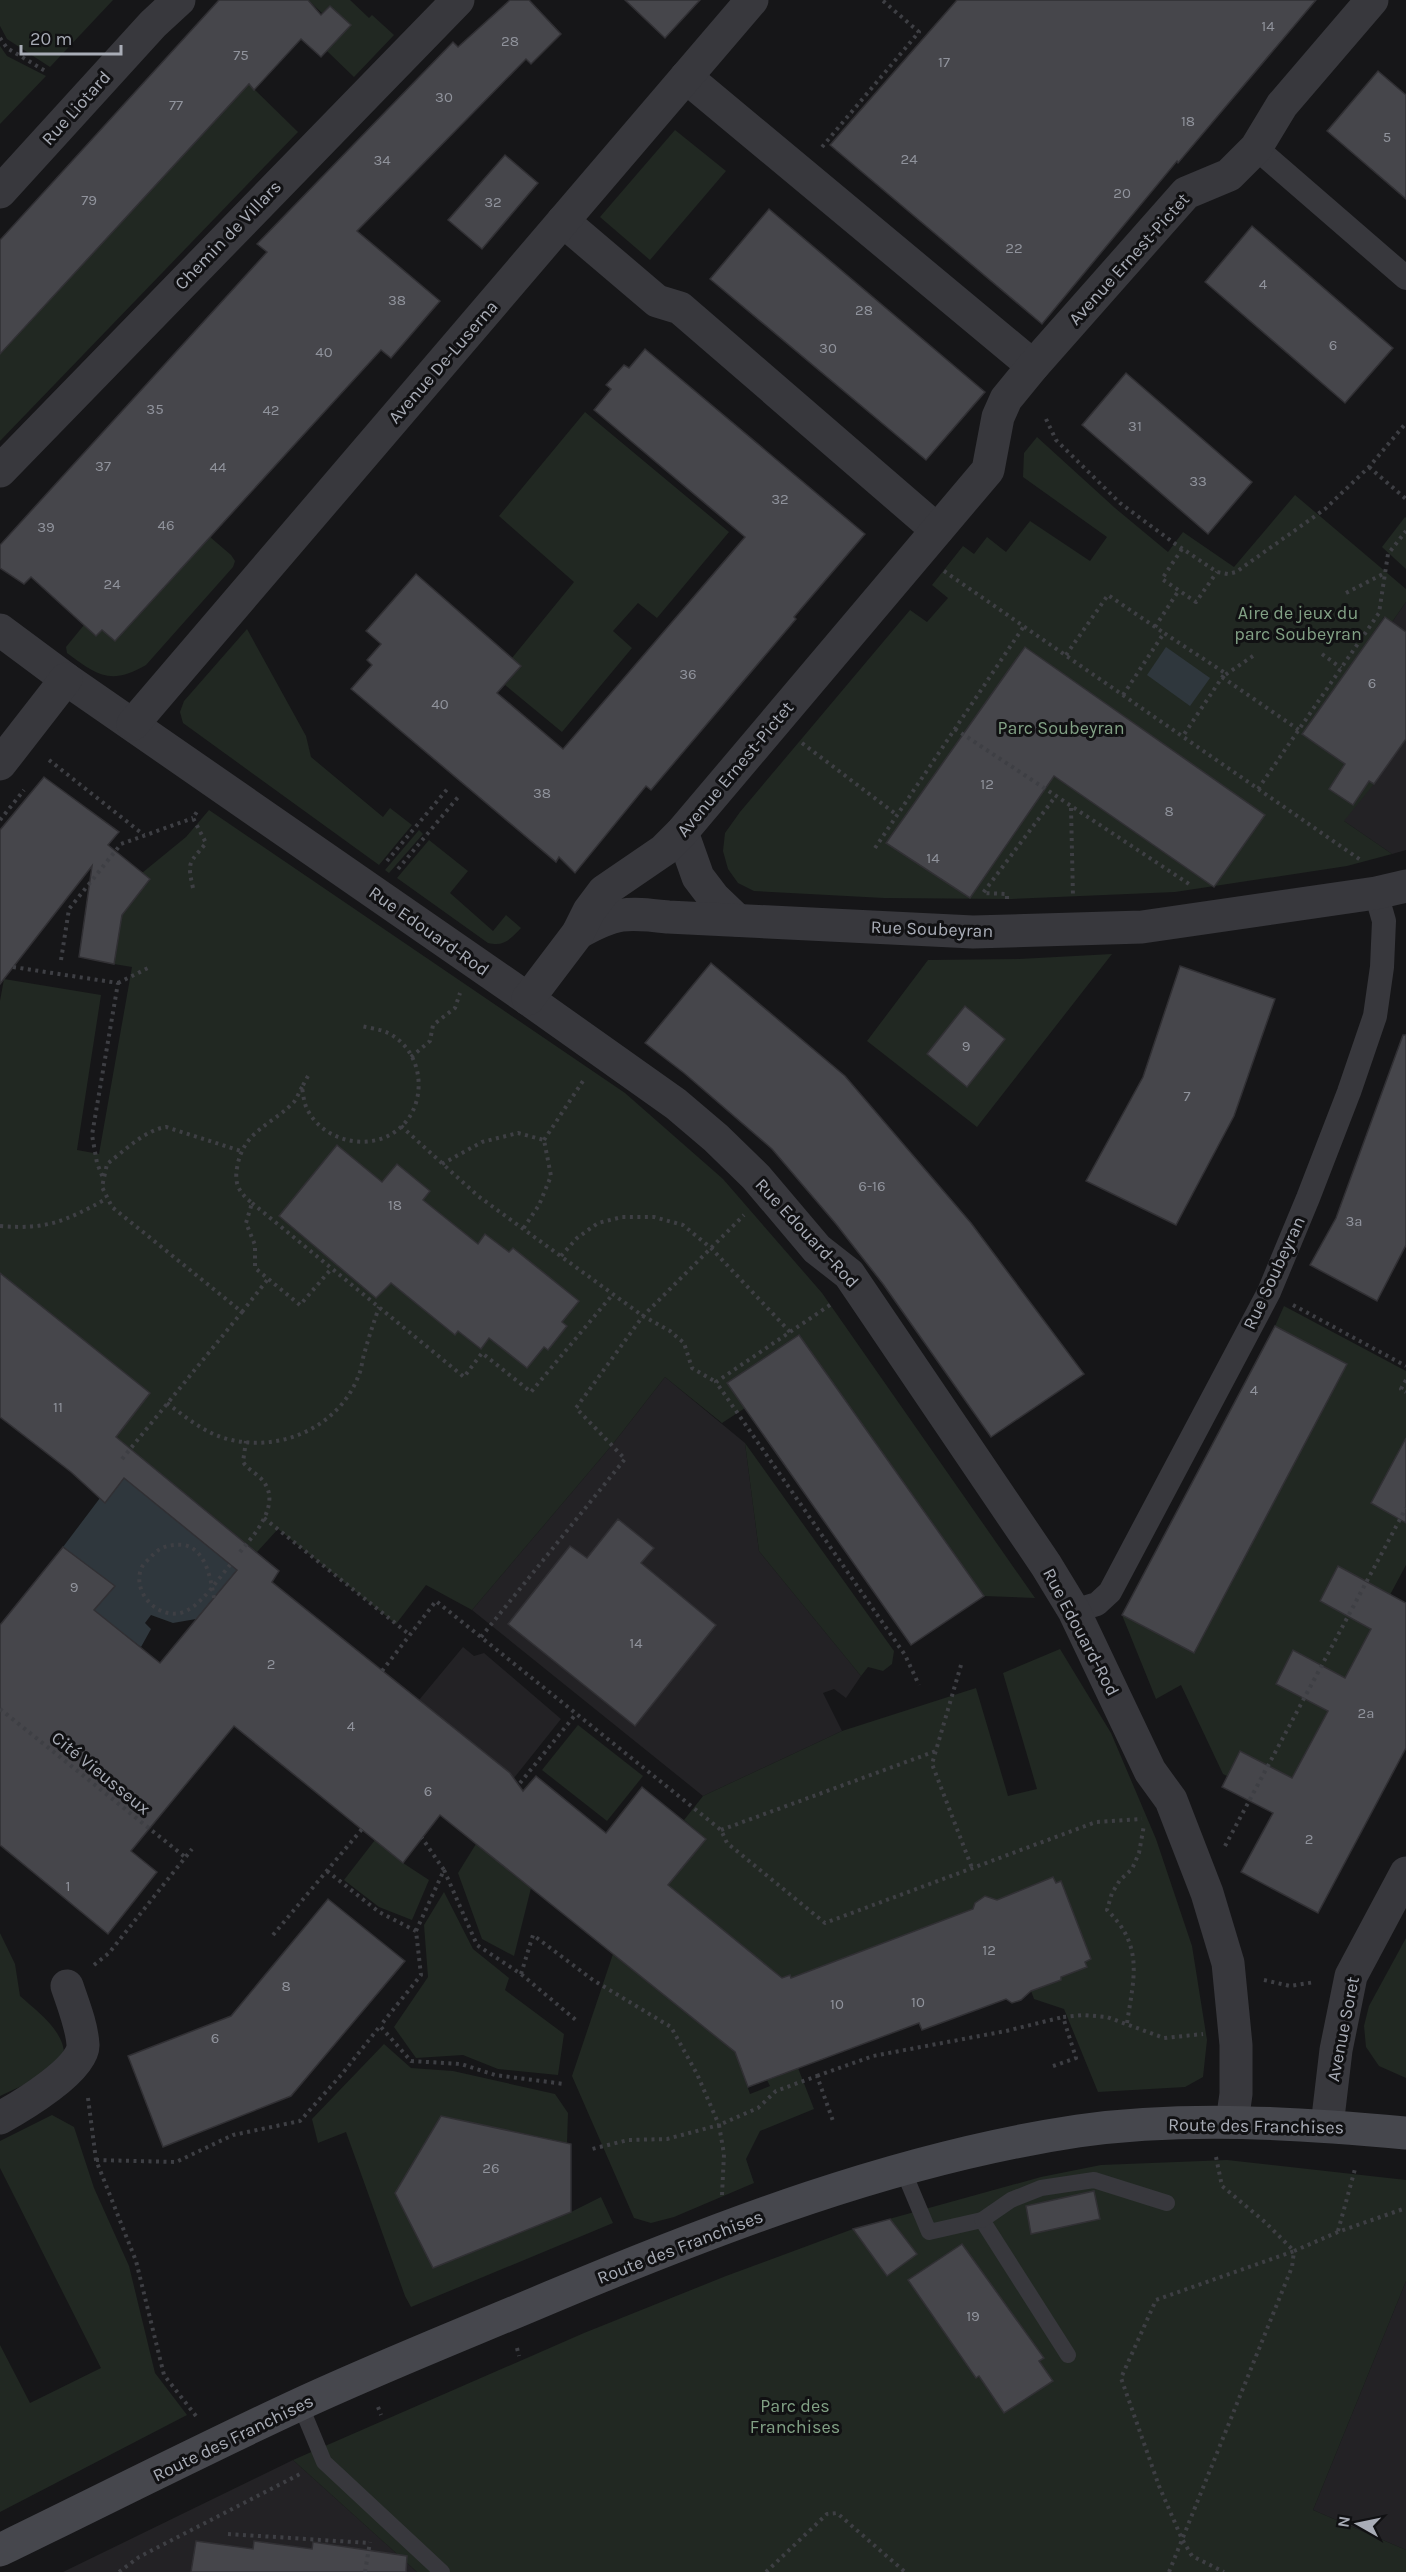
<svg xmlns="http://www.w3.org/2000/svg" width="1406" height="2572" viewBox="0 0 1406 2572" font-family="Karla,sans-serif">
<rect width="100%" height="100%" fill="#161618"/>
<!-- built -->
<g fill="#232225">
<polygon points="1406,602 1406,850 1392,854 1344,821 1302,734 1385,617 1392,622"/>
<polygon points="665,1377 745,1443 759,1551 861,1676 846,1698 834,1689 823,1693 842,1731 703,1796 472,1610 612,1445"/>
<polygon points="463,1647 474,1656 484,1653 561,1719 514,1778 419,1700"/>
<polygon points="1406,2281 1406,2550 1313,2510"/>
<polygon points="293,2460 417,2572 63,2572"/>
</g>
<!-- green -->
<g fill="#212822">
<polygon points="0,0 113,0 50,67 7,39 0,26"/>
<polygon points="308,0 350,0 369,18 372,15 394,35 354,77 327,51 351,25 330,6 322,13"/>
<polygon points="0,46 7,56 46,76 0,124"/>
<polygon points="249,84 298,132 0,441 0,354"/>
<polygon points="675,130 726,171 650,260 600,217"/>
<polygon points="585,412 729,532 657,618 638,603 613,631 632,648 562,732 505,685 521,666 512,658 574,582 499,516"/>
<polygon points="1037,437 1115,508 1168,552 1183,532 1234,567 1295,495 1406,589 1406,602 1392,622 1384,617 1303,734 1374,784 1344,821 1392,854 1347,866 1175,892 1011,899 884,898 754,891 738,883 728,869 723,851 725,833 740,812 910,610 927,622 948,598 932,585 963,546 974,554 987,537 1006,552 1030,521 1090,561 1107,537 1023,477 1024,453"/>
<polygon points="1405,517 1406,518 1406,569 1382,547"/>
<path d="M 210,537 L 231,555 L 235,561 L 233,567 L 146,665 C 110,686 97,675 67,653 L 66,647 L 84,625 L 96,636 L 102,630 L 115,641 Z"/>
<polygon points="247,629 306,736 311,757 383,817 390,808 412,825 379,865 183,723 180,712 184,701"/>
<polygon points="209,810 625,1093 723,1179 822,1293 1035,1598 984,1596 799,1335 745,1408 722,1423 665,1377 612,1445 472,1610 426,1585 396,1624 278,1529 257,1552 116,1437 150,1393 0,1273 0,1001 4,979 101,995 77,1150 99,1154 132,967 114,964 122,915 150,880 142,873 186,837"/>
<polygon points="419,830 423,834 389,873 385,870"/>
<path d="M 429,840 L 468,871 L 450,893 L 493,931 L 506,915 L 521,928 C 510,939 505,947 488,943 L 397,878 Z"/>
<polygon points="1112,954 977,1127 867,1041 928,960 1019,959"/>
<polygon points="1284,1306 1406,1371 1406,1565 1279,1802 1223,1774 1181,1685 1156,1699 1122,1615 1194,1653 1347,1364 1275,1326"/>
<polygon points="745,1443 894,1651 892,1664 883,1671 868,1667 861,1676 759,1551"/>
<polygon points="1060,1649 1111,1733 1156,1839 1192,1946 1207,2040 1203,2077 1185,2087 1098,2092 1064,2009 1034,1999 1031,1991 1061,1980 1061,1977 1087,1967 1085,1962 1091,1959 1061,1881 1056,1883 1053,1878 997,1900 983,1897 975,1903 973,1909 793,1986 790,1975 782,1978 668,1885 706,1839 684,1820 703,1796 842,1731 976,1688 1008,1796 1037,1789 1003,1673"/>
<polygon points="578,1725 643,1776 607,1821 542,1770"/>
<polygon points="375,1840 403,1863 429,1880 412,1920 379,1907 344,1880"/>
<polygon points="476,1844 531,1888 514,1956 482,1939 458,1873"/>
<polygon points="444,1892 473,1949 509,1978 505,1990 564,2034 558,2075 498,2069 463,2055 416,2058 394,2027 428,1977 424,1925"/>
<path d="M 0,1933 L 15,1964 L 20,1996 C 40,2014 73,2037 62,2067 L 0,2096 Z"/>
<polygon points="1406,1938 1406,2078 1379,2066 1366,2047 1364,2026 1369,2006"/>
<polygon points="613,1954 738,2054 737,2057 750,2094 770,2086 767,2080 798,2068 814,2109 760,2131 746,2159 754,2183 674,2217 651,2223 634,2218 572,2076"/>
<polygon points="384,2044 411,2068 453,2071 555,2094 568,2113 567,2143 441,2116 395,2193 433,2268 571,2212 601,2197 613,2223 411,2307 405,2296 346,2132 318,2143 312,2119"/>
<polygon points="52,2115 74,2127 94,2188 129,2266 155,2373 187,2415 0,2512 0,2345 30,2403 101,2368 0,2168 0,2141"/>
<polygon points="1227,2160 1406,2180 1406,2281 1313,2510 1406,2550 1406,2572 417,2572 293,2460 584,2333 726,2276 853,2229 1041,2177 1101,2165"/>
</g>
<!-- water -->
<g fill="#2f373d">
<polygon points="1166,647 1210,678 1190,706 1147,675"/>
<polygon points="124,1478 237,1570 196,1619 173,1623 151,1615 145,1623 151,1629 141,1647 116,1628 74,1635 114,1586 63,1547 100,1498 105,1503"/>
</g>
<!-- building -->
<g fill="#46464b" stroke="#313034" stroke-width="1.5">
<polygon points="219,0 308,0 321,15 330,6 351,25 321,57 301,39 254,90 249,84 0,354 0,240"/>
<polygon points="510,0 529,0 561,34 531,64 526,59 357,231 440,301 391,358 381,350 115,641 102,630 96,636 31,577 24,584 0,568 0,545 267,252 257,244 453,42 458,47"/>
<polygon points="625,0 700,0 665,38"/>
<polygon points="957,0 1316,0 1178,163 1177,161 1042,324 830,145"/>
<polygon points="1378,71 1406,95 1406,199 1327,131"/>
<polygon points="505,155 538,183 482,249 448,220"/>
<polygon points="769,209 985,392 926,460 710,279"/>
<polygon points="1252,226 1393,348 1345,403 1205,282"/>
<polygon points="645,349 865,534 794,617 796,619 651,790 646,786 575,873 559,857 556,862 351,689 372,665 367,660 381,644 366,631 416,574 521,666 497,693 563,749 745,537 594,410 611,389 606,385 624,365 629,368"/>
<polygon points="1126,373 1252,482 1208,534 1082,425"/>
<polygon points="1385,617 1406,632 1406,739 1374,784 1369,781 1353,805 1329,789 1345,764 1302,734"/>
<polygon points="1025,647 1265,815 1214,887 1054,776 970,898 886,843"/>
<polygon points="44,777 119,832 108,845 150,879 122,915 114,964 79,957 92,866 0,984 0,830"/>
<polygon points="711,963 845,1076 971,1223 1084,1374 991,1437 883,1284 836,1224 772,1149 684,1073 645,1043"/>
<polygon points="1180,966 1275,999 1234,1116 1176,1225 1086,1181 1143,1077"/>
<polygon points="965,1006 1005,1039 967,1087 927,1054"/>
<polygon points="1403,1035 1406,1035 1406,1245 1377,1301 1310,1265 1336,1218"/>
<polygon points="337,1145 382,1182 397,1164 430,1191 423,1200 478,1244 485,1234 509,1252 513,1248 579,1301 562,1322 567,1326 548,1350 544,1347 527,1368 489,1338 481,1349 458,1331 455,1335 391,1283 376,1298 279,1216"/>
<polygon points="0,1273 150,1393 116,1437 279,1571 272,1582 510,1773 523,1791 536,1776 606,1833 642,1787 706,1839 668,1885 782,1978 790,1975 791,1978 973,1909 975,1903 985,1896 997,1900 1053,1877 1056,1883 1061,1881 1091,1959 1085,1962 1087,1967 1061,1977 1061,1980 1031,1991 1021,2000 1012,2003 1006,1999 922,2030 919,2023 748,2087 735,2052 440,1815 403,1863 234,1726 131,1851 157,1872 108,1934 0,1845 0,1625 63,1547 115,1586 94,1610 160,1663 237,1570 124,1478 105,1503 71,1472 0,1417"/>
<polygon points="1275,1326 1347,1364 1194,1653 1122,1615"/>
<polygon points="799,1335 984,1596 911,1645 727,1383"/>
<polygon points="1406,1438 1406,1523 1371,1503"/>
<polygon points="618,1519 654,1548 641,1563 716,1625 635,1726 508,1624 570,1546 587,1558"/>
<polygon points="1338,1566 1406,1603 1406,1748 1318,1913 1241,1872 1273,1813 1222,1787 1240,1751 1292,1778 1328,1711 1276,1684 1293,1650 1345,1678 1371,1629 1320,1601"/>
<polygon points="328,1899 405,1961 291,2096 163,2147 128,2056 231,2016"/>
<polygon points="441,2116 571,2144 571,2212 433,2268 395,2193"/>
<polygon points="1094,2191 1100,2219 1031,2234 1026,2206"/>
<polygon points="890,2219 917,2254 887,2276 853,2229"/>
<polygon points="962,2244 1044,2358 1039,2361 1053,2381 1004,2413 979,2376 976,2378 908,2280"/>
<polygon points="196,2541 253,2549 254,2541 312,2549 313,2542 407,2556 406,2572 191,2572"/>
</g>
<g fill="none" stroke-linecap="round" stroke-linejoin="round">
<!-- path -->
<g stroke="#3e3f44" stroke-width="4" stroke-dasharray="3 4.5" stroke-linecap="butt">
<polyline points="0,38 7,48 47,72"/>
<polyline points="822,147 919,32 882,0"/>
<polyline points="1046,419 1056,440 1120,503 1174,543 1217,572 1228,574 1236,572 1325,509 1369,467 1406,423"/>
<polyline points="1369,467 1406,499"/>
<polyline points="1182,549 1162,579 1196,602 1217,572"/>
<polyline points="944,571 1362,861"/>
<polyline points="1346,593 1385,573"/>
<polyline points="1155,627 1179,590"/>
<polyline points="1322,654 1341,668"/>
<polyline points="1066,655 1108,595 1164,633"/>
<polyline points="1253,656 1222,677 1299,730"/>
<polyline points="1123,695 1164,633 1225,673 1183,736"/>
<polyline points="955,729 1192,886"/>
<polyline points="802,743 897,815"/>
<polyline points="49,760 144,835"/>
<polyline points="1258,789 1379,613 1388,554 1406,531"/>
<polyline points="1071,808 1073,897"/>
<polyline points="0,820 24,790"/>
<polyline points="875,848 1024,626"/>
<polyline points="387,861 449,787"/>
<polyline points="398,869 459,796"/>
<path d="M 193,888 C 187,861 189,864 206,843 L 193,818 L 198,810"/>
<polyline points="1007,899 1007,894 983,893 1055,797"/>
<polyline points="61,960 69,909 121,844 193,818"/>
<polyline points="13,967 118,983 92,1135 97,1163 103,1178"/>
<polyline points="118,983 148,968"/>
<polyline points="411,1057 430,1041 433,1025 455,1008 460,993"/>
<path d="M 308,1076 L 302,1087 C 303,1094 304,1103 307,1109 C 324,1143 373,1153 401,1127 C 429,1101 423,1050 388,1033 C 380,1029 369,1028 361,1026"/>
<path d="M 302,1087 C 299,1092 297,1099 293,1103 C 270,1126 243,1131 237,1168 C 234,1185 240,1193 252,1203 L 246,1223 L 255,1245 L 255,1268 L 300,1305 L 332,1268"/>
<polyline points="401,1126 478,1196 643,1316 670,1331 684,1343 692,1368 716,1382"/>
<polyline points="544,1140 585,1078"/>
<polyline points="442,1164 482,1142 518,1133 544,1140 551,1176 539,1205 523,1229"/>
<polyline points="252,1203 464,1377 482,1353 531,1392 613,1294"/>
<path d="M 0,1226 C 46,1230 66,1221 106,1199"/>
<polyline points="561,1256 577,1238 598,1223 622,1217 654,1217 683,1225 711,1248 790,1332"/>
<polyline points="830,1305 716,1382 905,1655 919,1685"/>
<polyline points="1293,1305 1406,1366"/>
<polyline points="242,1312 268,1279"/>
<polyline points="1406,1380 1401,1389 1406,1392"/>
<path d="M 167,1403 C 184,1416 201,1430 221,1437 C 274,1455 337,1430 358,1377 C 362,1369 362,1359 365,1351 C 369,1336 374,1322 379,1307"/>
<path d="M 122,1459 L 242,1312 L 112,1207 L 102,1187 L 107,1164 C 124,1151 145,1130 166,1127 L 241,1151"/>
<polyline points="264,1518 410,1635"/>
<path d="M 240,1552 C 254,1535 282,1504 263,1481 C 258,1474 248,1470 243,1462 L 246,1441"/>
<path d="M 214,1598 C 211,1580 206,1549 184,1545 C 171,1544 160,1546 151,1557 C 148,1560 144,1563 142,1567 C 130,1592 160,1623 186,1611 C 204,1602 217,1580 230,1565"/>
<polyline points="481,1637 625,1459 576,1408 643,1316 744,1215"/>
<polyline points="961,1665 932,1764 972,1868"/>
<polyline points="382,1671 436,1601 721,1830 727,1843 825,1923 1096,1822 1142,1819"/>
<polyline points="0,1709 185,1857"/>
<polyline points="520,1783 576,1714"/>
<polyline points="721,1830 936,1751"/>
<polyline points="1225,1846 1406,1508"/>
<polyline points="444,1870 477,1945 521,1974 577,2021"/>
<polyline points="327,1871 379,1912 416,1931 421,1975 380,2026"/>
<polyline points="416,1931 444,1870 422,1838"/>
<polyline points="273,1935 362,1829"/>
<polyline points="94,1965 109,1953 192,1849"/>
<polyline points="521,1974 533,1935 593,1980 671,2027 697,2074 719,2125 667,2139 628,2140 592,2149"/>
<polyline points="1264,1980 1290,1986 1315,1982"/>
<path d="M 1127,2023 C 1134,1977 1144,1946 1107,1910 L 1112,1893 L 1120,1880 L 1132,1869 L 1139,1853 L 1144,1825"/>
<polyline points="1053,2066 1076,2058 1063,2017 1084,2015 1107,2017 1164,2038 1203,2034"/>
<polyline points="817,2076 873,2056 1006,2031 1063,2017"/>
<polyline points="88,2098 96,2160 136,2261 164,2375 196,2416"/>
<polyline points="1216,2157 1222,2186 1265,2222 1294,2251 1156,2300 1121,2378 1159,2486 1182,2539 1192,2556 1224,2572"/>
<polyline points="96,2160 176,2162 233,2135 300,2121 342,2074 380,2026 411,2061 461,2064 495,2075 564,2084"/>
<polyline points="722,2195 724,2154 719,2125 758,2108 776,2091 817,2076 833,2121"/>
<polyline points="1338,2231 1355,2169"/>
<polyline points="517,2348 519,2356"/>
<polyline points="378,2407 381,2415"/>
<polyline points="228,2534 369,2543"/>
<polyline points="119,2572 139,2557 302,2473"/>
<polyline points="365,2572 370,2542"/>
<polyline points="766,2572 827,2514 837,2513 905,2572"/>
<polyline points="1169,2572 1292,2267 1294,2251 1338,2232 1406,2208"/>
</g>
<!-- service -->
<g stroke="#38383d" stroke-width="16">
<polyline points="903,2170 929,2232 982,2220 1068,2355"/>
<polyline points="982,2220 1011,2200 1041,2188 1094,2180 1167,2203"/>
<polyline points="300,2404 324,2462 442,2572"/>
</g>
<!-- pedestrian -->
<g stroke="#38383d" stroke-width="24">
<polyline points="1256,148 1406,278"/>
<polyline points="1074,1611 1097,1604 1110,1592 1269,1292 1308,1198 1349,1092 1375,1016 1382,967 1384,921 1376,893"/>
</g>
<!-- minor -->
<g stroke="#38383d" stroke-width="33">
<polyline points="686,77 1033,366"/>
<polyline points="0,192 153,24 179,0"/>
<polyline points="563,221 657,301 680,308 937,530"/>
<polyline points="0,471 458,0"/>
<polyline points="0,630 66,679 528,999 676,1104 716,1138 756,1177 817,1249 849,1274 1046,1565 1074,1611 1150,1771 1171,1800 1207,1893 1228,1963 1236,2045 1236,2094 1232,2122"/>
<polyline points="133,724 752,0"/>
<polyline points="0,764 66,679"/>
<polyline points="682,832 698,877 714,898 737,920"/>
<path d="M 578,933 C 615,912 626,912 668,917 L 973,932 L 1142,927 L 1376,893 L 1406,886"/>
<polyline points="528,999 578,933 589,911 604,891 664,850 682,832 988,470 998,417 1006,399 1033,366 1186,193 1229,175 1256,148 1282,105 1372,0"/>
<path d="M 0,2118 C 20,2107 84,2069 83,2045 C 82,2026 73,2004 67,1986"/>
<polyline points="1327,2126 1336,2050 1351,1976 1406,1873"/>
</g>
<!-- secondary -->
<path stroke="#46474d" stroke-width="33" d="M 0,2550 C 99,2502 197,2452 296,2406 C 380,2367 466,2333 551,2297 C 718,2227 897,2158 1078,2131 C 1187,2116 1297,2123 1406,2133"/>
</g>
<g text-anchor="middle" stroke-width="6" stroke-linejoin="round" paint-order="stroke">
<!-- number labels -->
<g font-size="15" fill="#90939c">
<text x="1268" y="31">14</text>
<text x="510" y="46">28</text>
<text x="241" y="60">75</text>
<text x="944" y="67">17</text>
<text x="444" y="102">30</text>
<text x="176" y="110">77</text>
<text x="1188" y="126">18</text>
<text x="1387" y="142">5</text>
<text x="909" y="164">24</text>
<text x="382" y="165">34</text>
<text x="1122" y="198">20</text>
<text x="89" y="205">79</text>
<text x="493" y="207">32</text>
<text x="1014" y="253">22</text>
<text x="1263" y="289">4</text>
<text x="397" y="305">38</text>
<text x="864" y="315">28</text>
<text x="1333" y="350">6</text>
<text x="828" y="353">30</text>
<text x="324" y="357">40</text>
<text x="155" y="414">35</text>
<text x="271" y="415">42</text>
<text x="1135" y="431">31</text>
<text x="103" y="471">37</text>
<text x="218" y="472">44</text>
<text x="1198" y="486">33</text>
<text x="780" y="504">32</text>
<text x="166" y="530">46</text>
<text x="46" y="532">39</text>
<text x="112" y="589">24</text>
<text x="688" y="679">36</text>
<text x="1372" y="688">6</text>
<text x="440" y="709">40</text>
<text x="987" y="789">12</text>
<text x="542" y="798">38</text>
<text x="1169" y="816">8</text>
<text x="933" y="863">14</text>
<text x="966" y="1051">9</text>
<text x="1187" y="1101">7</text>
<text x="872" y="1191">6-16</text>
<text x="395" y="1210">18</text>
<text x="1354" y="1226">3a</text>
<text x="1254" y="1395">4</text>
<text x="58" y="1412">11</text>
<text x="74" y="1592">9</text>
<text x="636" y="1648">14</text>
<text x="271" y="1669">2</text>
<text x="1366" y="1718">2a</text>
<text x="351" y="1731">4</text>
<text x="428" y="1796">6</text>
<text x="1309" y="1844">2</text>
<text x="68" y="1891">1</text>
<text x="989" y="1955">12</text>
<text x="286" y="1991">8</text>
<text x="918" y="2007">10</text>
<text x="837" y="2009">10</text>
<text x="215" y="2043">6</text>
<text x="491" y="2173">26</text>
<text x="973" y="2321">19</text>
</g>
<!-- street labels -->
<g font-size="18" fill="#a9adb7" stroke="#111113">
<text transform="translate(76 108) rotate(-48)" y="6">Rue Liotard</text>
<text transform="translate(228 235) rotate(-46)" y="6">Chemin de Villars</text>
<text transform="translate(1129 259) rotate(-48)" y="6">Avenue Ernest-Pictet</text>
<text transform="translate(443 362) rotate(-49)" y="6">Avenue De-Luserna</text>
<text transform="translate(735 769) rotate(-50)" y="6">Avenue Ernest-Pictet</text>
<text transform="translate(932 929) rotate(2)" y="6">Rue Soubeyran</text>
<text transform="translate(429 931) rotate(35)" y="6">Rue Edouard-Rod</text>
<text transform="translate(807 1233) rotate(47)" y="6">Rue Edouard-Rod</text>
<text transform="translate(1274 1273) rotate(-65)" y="6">Rue Soubeyran</text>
<text transform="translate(1081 1632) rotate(62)" y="6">Rue Edouard-Rod</text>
<text transform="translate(101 1773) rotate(39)" y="6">Cité Vieusseux</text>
<text transform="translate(1343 2029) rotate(-79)" y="6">Avenue Soret</text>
<text transform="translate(1256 2126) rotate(1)" y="6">Route des Franchises</text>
<text transform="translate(680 2247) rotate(-21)" y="6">Route des Franchises</text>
<text transform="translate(233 2438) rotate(-26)" y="6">Route des Franchises</text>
</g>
<!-- park labels -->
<g font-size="18" fill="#82a185" stroke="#111113">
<text x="1298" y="619">Aire de jeux du<tspan x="1298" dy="21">parc Soubeyran</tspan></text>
<text x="1061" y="734">Parc Soubeyran</text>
<text x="795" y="2412">Parc des<tspan x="795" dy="21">Franchises</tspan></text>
</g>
</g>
<!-- north arrow -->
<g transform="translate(1358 2524) rotate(279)" stroke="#111113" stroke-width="4.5" paint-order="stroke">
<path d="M0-4.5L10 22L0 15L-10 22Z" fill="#a9adb7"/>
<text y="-9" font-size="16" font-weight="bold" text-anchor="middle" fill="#a9adb7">N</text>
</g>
<!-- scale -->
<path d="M21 45v9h100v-9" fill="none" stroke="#a9adb7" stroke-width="3"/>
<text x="30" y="45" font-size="18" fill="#a9adb7" stroke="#111113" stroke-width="4.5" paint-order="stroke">20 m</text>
</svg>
